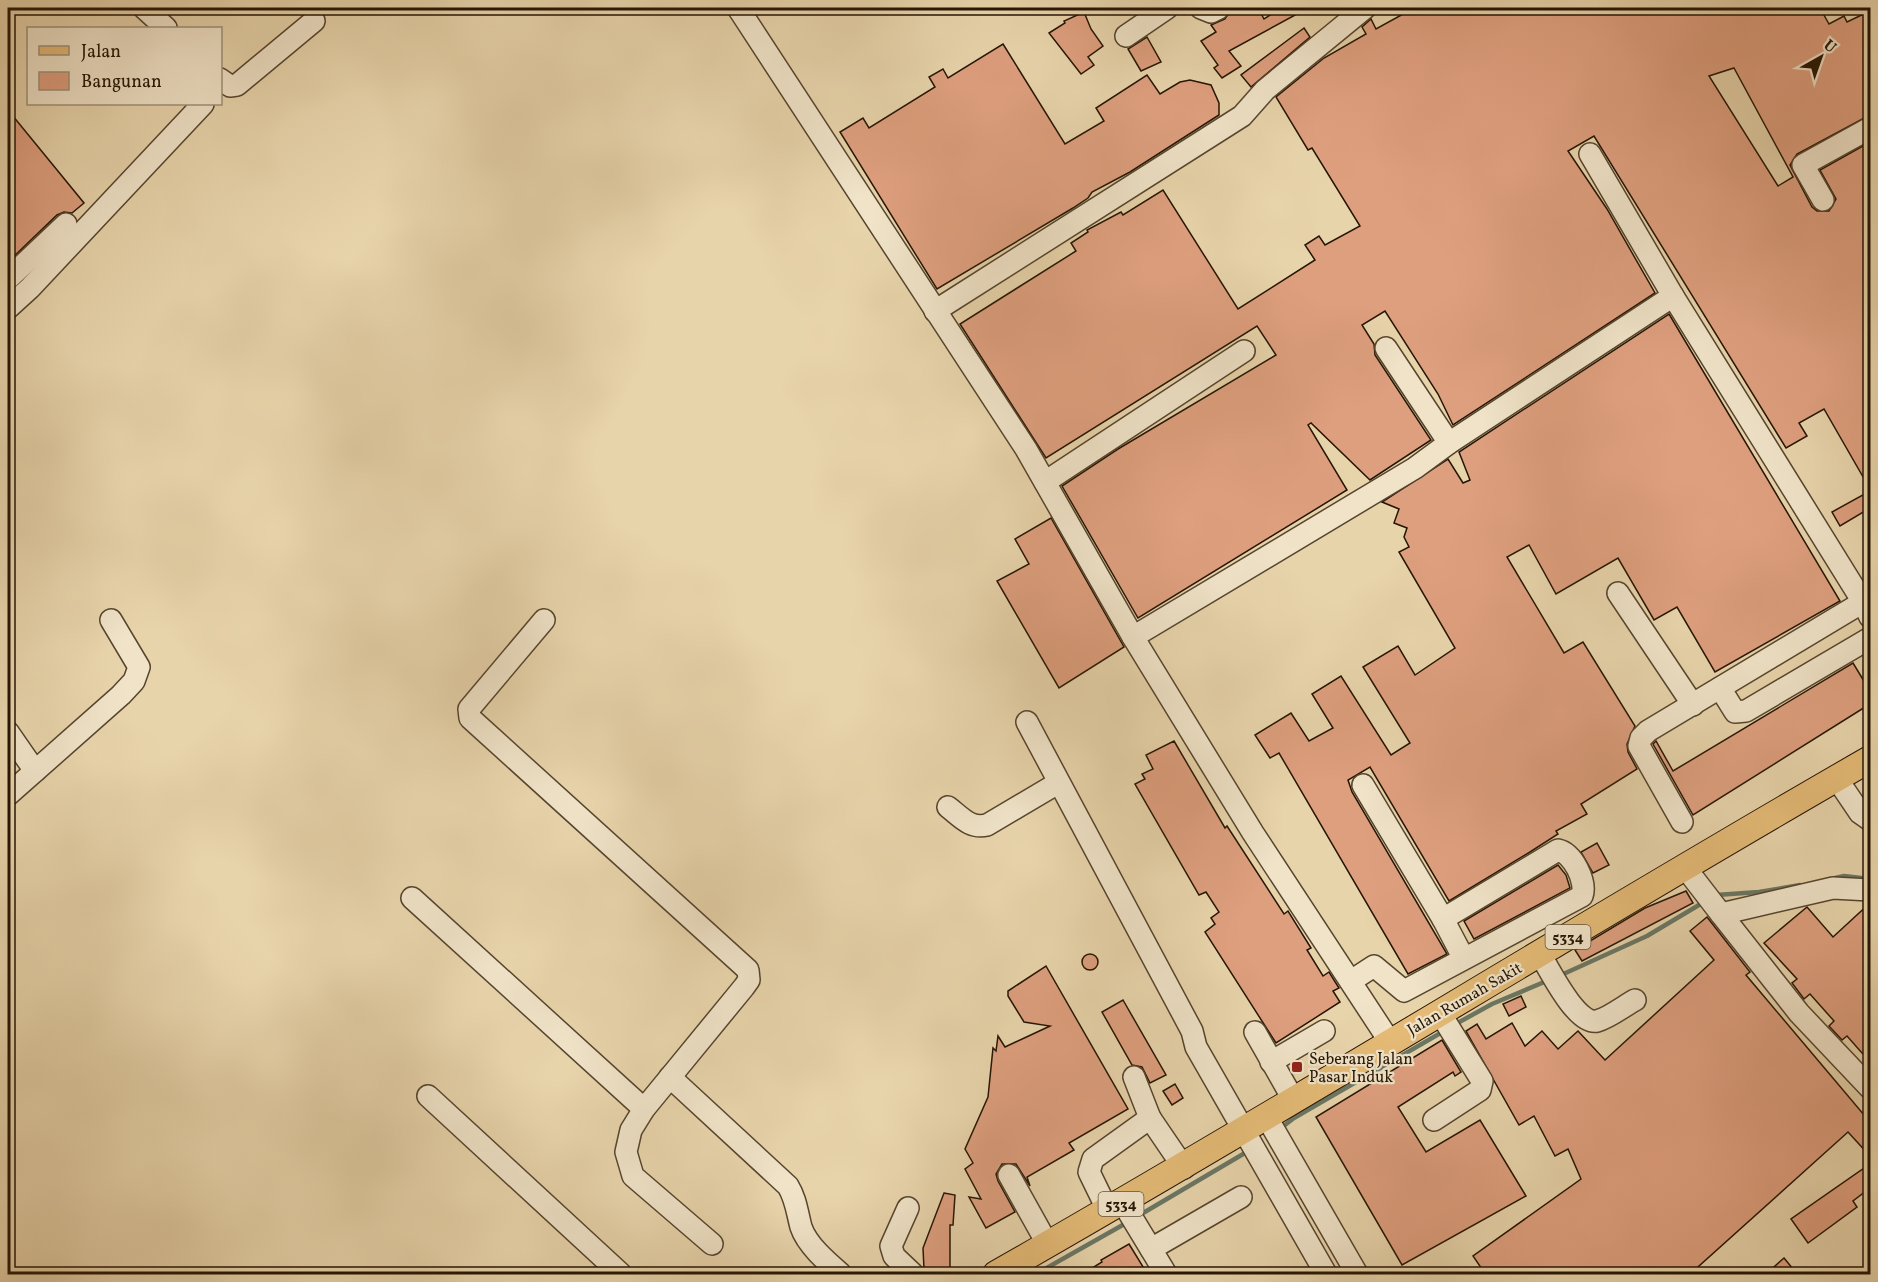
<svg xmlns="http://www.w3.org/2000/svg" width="1878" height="1282" viewBox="0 0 1878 1282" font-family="Vollkorn,serif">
<rect width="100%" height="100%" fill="#e8d4ab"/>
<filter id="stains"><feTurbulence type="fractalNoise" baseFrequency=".00333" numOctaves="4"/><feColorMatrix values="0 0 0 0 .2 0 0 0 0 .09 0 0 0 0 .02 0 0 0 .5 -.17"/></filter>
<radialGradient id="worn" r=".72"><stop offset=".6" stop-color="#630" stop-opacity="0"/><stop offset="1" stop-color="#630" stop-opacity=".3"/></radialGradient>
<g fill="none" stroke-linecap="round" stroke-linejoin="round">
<!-- stream -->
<g stroke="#6a7764" stroke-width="4.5">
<polyline points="1835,878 1844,876 1870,879"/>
<polyline points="1716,895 1759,892 1800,885"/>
<polyline points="1559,976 1647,936 1704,902"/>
<polyline points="1454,1025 1492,1004 1549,980"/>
<polyline points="1281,1128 1294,1118 1444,1031"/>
<polyline points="1138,1216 1250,1150"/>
<polyline points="1036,1274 1128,1222"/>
</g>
</g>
<!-- building -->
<g fill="#de9f7e" stroke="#251504" stroke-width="1.5" fill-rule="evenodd">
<polygon points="1232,8 1258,8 1264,19 1281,8 1308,8 1229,51 1241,66 1222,78 1214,68 1218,65 1201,41 1216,32 1211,25 1225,19"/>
<path d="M 1414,8 L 1820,8 L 1829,24 L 1844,16 L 1847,22 L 1870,11 L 1870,115 L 1797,154 L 1790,165 L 1812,207 L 1817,211 L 1829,211 L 1836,199 L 1820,170 L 1870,142 L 1870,489 L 1824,409 L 1799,423 L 1807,436 L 1786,448 L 1594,136 L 1568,151 L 1607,209 L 1655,293 L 1453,425 L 1438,394 L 1385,311 L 1362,325 L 1374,344 L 1375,355 L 1431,440 L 1370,480 L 1311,423 L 1308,425 L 1347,490 L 1138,618 L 1062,486 L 1118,449 L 1276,355 L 1257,326 L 1046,458 L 960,324 L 1076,251 L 1071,243 L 1088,232 L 1087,230 L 1121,212 L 1123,215 L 1163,190 L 1238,309 L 1315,260 L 1305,245 L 1319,236 L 1325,245 L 1360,226 L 1312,148 L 1308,150 L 1276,97 L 1324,58 L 1366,34 L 1362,27 L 1371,19 L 1376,29 ZM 1734,68 L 1793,177 L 1778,186 L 1709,76 Z"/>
<polygon points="1084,12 1091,29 1103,46 1088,57 1094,65 1081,74 1049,33 1065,23 1064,21"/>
<polygon points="1304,28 1310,37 1251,87 1241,75"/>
<polygon points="1147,37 1161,62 1141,71 1128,49"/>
<polygon points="1003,44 1065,144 1104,121 1096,108 1147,75 1160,94 1180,82 1190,80 1211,85 1219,103 1219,115 1130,172 1092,192 1088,198 1073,208 937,289 840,132 863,118 869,128 935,87 929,77 943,69 948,78"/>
<polygon points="8,110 84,203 72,213 64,212 57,215 8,262"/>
<polygon points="1669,314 1840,601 1715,672 1677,607 1654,620 1618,558 1556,594 1529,545 1507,557 1564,653 1583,642 1635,726 1627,744 1628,752 1637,769 1581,804 1587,814 1556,831 1558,834 1530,852 1449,901 1370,767 1348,780 1352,792 1447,954 1408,974 1279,753 1270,758 1255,735 1291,713 1309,741 1333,728 1312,694 1341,676 1391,755 1410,743 1363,667 1398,646 1415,675 1455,648 1399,552 1409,547 1404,537 1407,528 1394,523 1399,509 1382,502 1448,459 1463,483 1470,480 1459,452"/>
<polygon points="1870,491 1870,508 1840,526 1832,512"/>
<polygon points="1051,518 1124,647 1059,688 997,581 1029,564 1015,539"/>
<polygon points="1853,663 1870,691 1870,704 1693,815 1653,744 1656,741 1673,771"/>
<polygon points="1174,741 1225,828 1227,826 1284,914 1288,911 1311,948 1307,950 1323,976 1329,972 1339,988 1333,991 1340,1002 1276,1043 1205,932 1215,924 1211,918 1219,912 1206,892 1199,895 1135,784 1145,779 1142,774 1153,769 1146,755"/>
<polygon points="1597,843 1609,865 1593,873 1581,852"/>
<polygon points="1558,865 1566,875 1570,888 1474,939 1464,921"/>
<polygon points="1686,891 1693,903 1582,961 1575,950 1645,908"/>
<polygon points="1870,903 1870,1062 1847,1036 1842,1040 1829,1026 1834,1021 1810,994 1804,999 1792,983 1797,979 1764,943 1807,907 1833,937"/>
<polygon points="1707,917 1750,972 1746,975 1870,1122 1870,1156 1848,1132 1689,1275 1486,1275 1473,1256 1581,1179 1568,1149 1555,1156 1534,1116 1519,1125 1466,1031 1477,1024 1486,1039 1512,1023 1525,1046 1542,1031 1558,1049 1578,1031 1605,1060 1714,960 1690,931"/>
<circle cx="1090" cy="962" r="8"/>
<polygon points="1046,966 1128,1109 1069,1143 1074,1150 1027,1177 1030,1186 1016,1164 1002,1164 996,1174 998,1181 1015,1212 986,1228 969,1197 981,1199 965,1169 973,1163 965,1149 988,1097 993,1048 996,1051 998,1036 1005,1047 1050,1026 1024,1022 1008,996 1008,991"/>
<polygon points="1521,996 1526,1007 1509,1016 1503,1004"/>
<polygon points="1123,1000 1166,1075 1150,1083 1142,1067 1132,1065 1102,1012"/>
<polygon points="1442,1040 1461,1072 1455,1076 1453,1072 1398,1107 1426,1152 1480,1120 1526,1196 1402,1265 1316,1117"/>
<polygon points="1175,1084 1183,1098 1172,1105 1163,1091"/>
<polygon points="1870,1164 1870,1188 1853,1201 1857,1207 1808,1243 1791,1219"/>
<polygon points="944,1193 955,1195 953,1225 950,1225 950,1268 924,1269 923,1248"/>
<polygon points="1129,1244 1148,1275 1081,1275 1102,1262 1101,1260"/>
<polygon points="1784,1258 1798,1275 1765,1275"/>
</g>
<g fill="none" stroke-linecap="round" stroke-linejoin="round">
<!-- minor casing -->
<g stroke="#56452e" stroke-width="24">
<g id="minor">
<polyline points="144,8 166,28"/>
<polyline points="738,8 1026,449 1133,637"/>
<polyline points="1201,8 1211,12 1219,8"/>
<polyline points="1126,36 1167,8"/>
<polyline points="220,79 230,86 237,85 314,21"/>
<polyline points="1590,154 1673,296 1863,602 1870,617"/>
<polyline points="1823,200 1803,165 1870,128"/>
<polyline points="8,279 66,224"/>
<polyline points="8,308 30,288 203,104"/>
<polyline points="935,311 1242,116 1265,90 1365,8"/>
<polyline points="1386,348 1449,443"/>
<polyline points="1045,482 1244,351"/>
<polyline points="1618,593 1693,705"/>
<polyline points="544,620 469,709 470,718 748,970 749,980 744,987 644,1109 631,1130 626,1152 633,1176 712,1244"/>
<polyline points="1720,688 1735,712 1746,711 1870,638"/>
<polyline points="1027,722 1192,1031 1196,1047 1326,1274"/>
<polyline points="8,732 35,771"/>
<polyline points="1837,779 1860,813 1870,820"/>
<polyline points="1363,785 1443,919"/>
<polyline points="8,795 121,695 134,681 139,667 111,620"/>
<path d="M 948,807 C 961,817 970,829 987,825 L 1058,783"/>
<polyline points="1682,822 1639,746 1641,738 1648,731 1863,602"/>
<polyline points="1684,866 1721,914"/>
<polyline points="1870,890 1833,888 1721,914 1799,1013 1870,1088"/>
<polyline points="412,898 644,1109"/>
<path d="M 1540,954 C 1549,969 1577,1026 1597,1021 C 1609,1018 1624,1006 1635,1000"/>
<path d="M 1351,981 L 1374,966 L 1404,991 L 1582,896 C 1587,882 1573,853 1558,850 L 1443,919 L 1464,959"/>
<polyline points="1255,1032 1293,1099"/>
<polyline points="1390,1042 1253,833 1133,637 1415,468 1449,443 1673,296"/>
<polyline points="1271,1062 1324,1031"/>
<path d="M 670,1077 L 788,1186 C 796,1199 797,1212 801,1227 C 807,1245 827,1262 841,1274"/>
<polyline points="428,1096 621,1274"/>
<polyline points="1266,1116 1357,1274"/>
<polyline points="1150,1118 1184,1168"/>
<polyline points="1434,1120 1480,1090 1482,1081 1440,1013"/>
<polyline points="1009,1175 1048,1245"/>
<polyline points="1123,1203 1166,1274"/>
<polyline points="908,1208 891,1246 894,1256 913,1274"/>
<polyline points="1108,1211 1089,1172 1093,1159 1150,1118 1134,1077"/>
<polyline points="1151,1249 1241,1197"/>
</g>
</g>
<!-- major casing -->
<g stroke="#251504" stroke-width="28">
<path id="major" d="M 996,1274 C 1290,1107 1577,927 1870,759"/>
</g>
<!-- minor -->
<use href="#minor" stroke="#f0e3c8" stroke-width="21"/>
<!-- major -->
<use href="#major" stroke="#e4ba76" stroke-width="26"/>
</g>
<!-- markers -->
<rect fill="#8f2418" stroke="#f0e3c8" stroke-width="2" x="1291" y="1061" width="12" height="12" rx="3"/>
<g text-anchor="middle" stroke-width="4.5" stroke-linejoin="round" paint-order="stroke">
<!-- shield labels -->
<g fill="#f0e3c8" stroke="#62533f" stroke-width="1.5">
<rect x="1545.5" y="925" width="45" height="24" rx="4.5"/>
<rect x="1098.5" y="1192" width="45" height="24" rx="4.5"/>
</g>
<g font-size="15" font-weight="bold" fill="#251504">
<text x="1568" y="942">5334</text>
<text x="1121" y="1209">5334</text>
</g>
<!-- street labels -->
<g font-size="16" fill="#251504" stroke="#f0e3c8">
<text transform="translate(1464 998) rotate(-30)" y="6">Jalan Rumah Sakit</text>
</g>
<!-- poi labels -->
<g font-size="16" fill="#251504" stroke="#f0e3c8" text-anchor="start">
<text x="1309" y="1064">Seberang Jalan<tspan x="1309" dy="18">Pasar Induk</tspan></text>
</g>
</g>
<!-- margin -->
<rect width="1878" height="1282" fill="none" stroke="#e8d4ab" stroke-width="30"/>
<rect x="9" y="9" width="1860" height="1264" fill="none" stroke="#251504" stroke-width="3"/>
<rect x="15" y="15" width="1848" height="1252" fill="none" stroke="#251504" stroke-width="1.5"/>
<!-- legend -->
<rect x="27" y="27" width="195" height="78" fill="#f0e3c8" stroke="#9f917a" stroke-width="1.5"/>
<rect x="39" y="46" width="30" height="9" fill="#e4ba76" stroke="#9f917a" stroke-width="1.5"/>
<text x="81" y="57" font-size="18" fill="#251504">Jalan</text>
<rect x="39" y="72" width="30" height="18" fill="#de9f7e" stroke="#9f917a" stroke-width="1.5"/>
<text x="81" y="87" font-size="18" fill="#251504">Bangunan</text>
<!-- north arrow -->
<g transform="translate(1821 57) rotate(40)" stroke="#f0e3c8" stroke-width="4.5" paint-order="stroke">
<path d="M0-4.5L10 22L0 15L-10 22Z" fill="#251504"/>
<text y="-9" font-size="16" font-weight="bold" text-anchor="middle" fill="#251504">U</text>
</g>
<rect width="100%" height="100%" filter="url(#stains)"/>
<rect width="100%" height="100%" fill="url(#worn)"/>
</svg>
